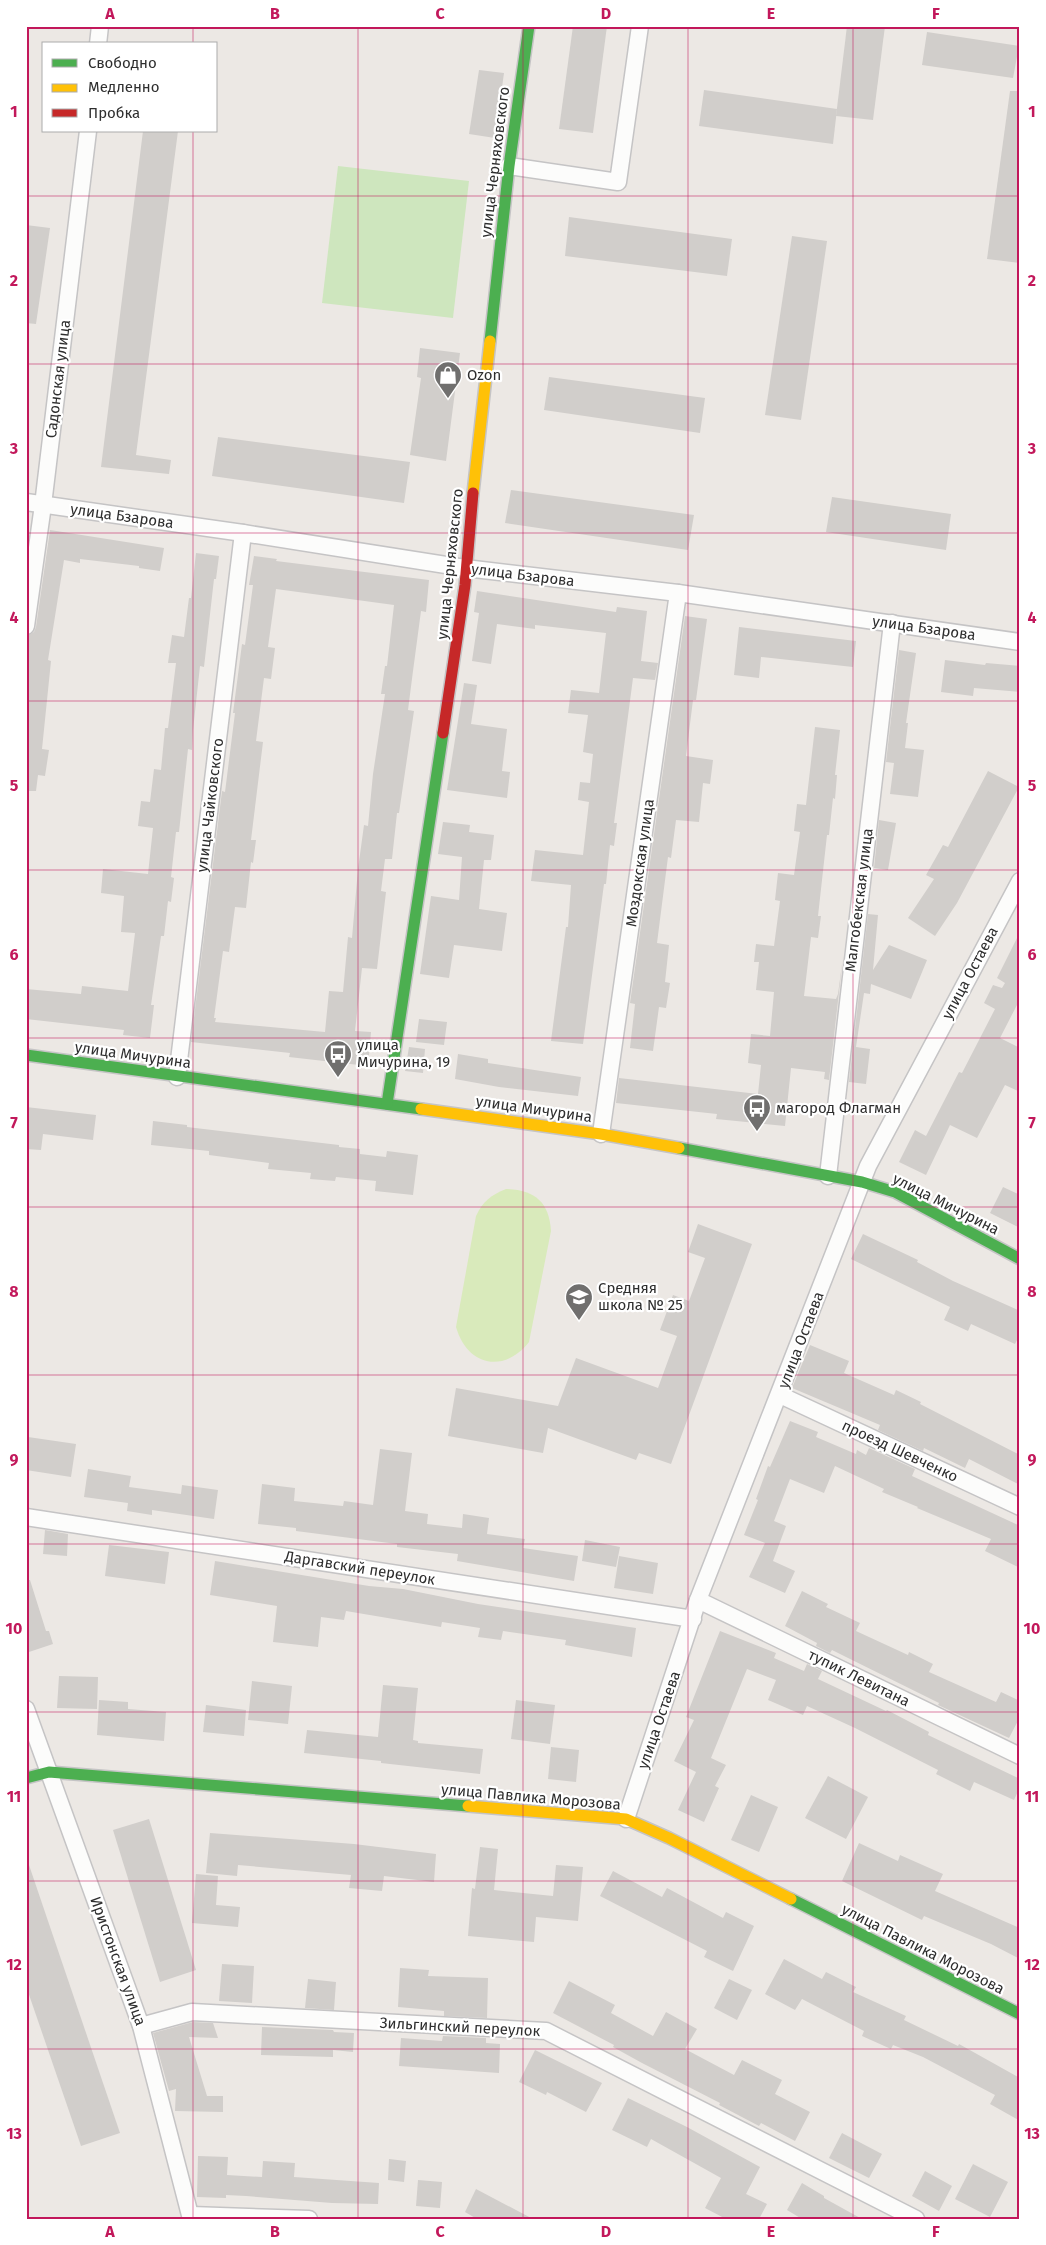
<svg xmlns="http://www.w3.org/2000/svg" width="1046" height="2245" viewBox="0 0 1046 2245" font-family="'Fira Sans',sans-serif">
<rect width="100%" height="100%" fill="#ece8e4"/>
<!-- green -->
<polygon fill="#cee6be" points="338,166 469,181 453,318 322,303"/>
<!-- pitch -->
<path fill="#d9eabb" d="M 506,1189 C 535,1190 549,1202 551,1231 L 529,1342 C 504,1374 467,1366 456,1327 L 476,1216 C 483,1201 491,1195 506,1189 Z"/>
<!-- building -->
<g fill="#d1cecb" fill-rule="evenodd">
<polygon points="573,26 607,26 593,133 559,129"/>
<polygon points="847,26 885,26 873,120 836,116"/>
<polygon points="927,32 1019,46 1013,78 922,65"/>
<polygon points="479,70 504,73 495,138 469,134"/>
<polygon points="704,90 837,109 833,144 699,126"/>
<polygon points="1010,91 1020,91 1020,263 987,259"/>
<polygon points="143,131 178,131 136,455 171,460 169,474 101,467"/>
<polygon points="569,217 732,239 727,276 565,256"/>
<polygon points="26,225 50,228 36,324 26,323"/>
<polygon points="792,236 827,241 801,420 765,415"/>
<polygon points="420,348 460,353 446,461 410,455 421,378 417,377"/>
<polygon points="549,377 705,398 700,433 544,410"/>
<polygon points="218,437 410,462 404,503 212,476"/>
<polygon points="511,490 694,515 688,550 505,523"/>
<polygon points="832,497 951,514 946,550 826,532"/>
<polygon points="50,530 164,548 160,571 139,568 139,566 80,559 80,563 64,560 48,660 51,661 42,749 49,750 45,776 38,775 36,791 26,791 26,643 27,636 34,632 36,627"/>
<polygon points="196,553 219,556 216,579 214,579 204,667 200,666 193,730 192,750 188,749 179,832 176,832 171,877 174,878 171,902 168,901 164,936 161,936 151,1005 154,1005 150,1038 123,1035 124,1030 26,1019 26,989 81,994 82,986 128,991 135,933 121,932 124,896 101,893 103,869 148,874 153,828 138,826 141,801 150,802 154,769 161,770 165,728 168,728 176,663 168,663 172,635 184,637 189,598 191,598"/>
<path d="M 254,556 L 277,559 L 276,561 L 429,580 L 426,612 L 421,611 L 413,671 L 408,710 L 414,711 L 399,813 L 397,813 L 392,859 L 385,859 L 381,891 L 386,892 L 377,969 L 362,968 L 355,1031 L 371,1032 L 368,1066 L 289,1057 L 290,1053 L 191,1042 L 222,791 L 225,792 L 235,713 L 233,713 L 242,644 L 245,645 L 253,585 L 249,585 ZM 276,589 L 394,605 L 387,666 L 385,666 L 381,694 L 385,694 L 373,774 L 368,826 L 364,825 L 358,869 L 352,938 L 348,937 L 343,992 L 329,991 L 325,1032 L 215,1022 L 216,1018 L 214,1018 L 223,951 L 229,952 L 235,907 L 246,908 L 251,862 L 253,863 L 256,840 L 251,840 L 263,742 L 256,741 L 264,678 L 271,679 L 275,648 L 268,647 Z"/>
<polygon points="477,591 616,612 617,607 647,611 641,661 658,663 655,680 633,678 614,823 617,823 614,846 610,845 606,884 604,884 583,1044 551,1041 566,927 568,927 571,885 531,881 535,850 583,855 589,802 578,800 580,782 590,783 593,754 583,752 588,715 568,713 571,690 599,693 606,633 535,625 535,629 497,624 491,664 472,661 479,613 474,612"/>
<polygon points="685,616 707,619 696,700 693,700 686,756 713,760 710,784 703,783 699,822 676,820 671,858 668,857 657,943 669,945 665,982 670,983 666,1008 659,1007 653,1051 630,1048 635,1004 630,1003"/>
<polygon points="739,627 856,641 853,667 761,657 759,678 734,675"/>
<polygon points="899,650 916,653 906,723 908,723 905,748 924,750 918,797 890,794 894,763 886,762"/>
<polygon points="945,660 985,665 986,663 1020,666 1020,692 974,688 973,696 941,692"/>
<polygon points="464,683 477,685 471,724 507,729 502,771 510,772 507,798 447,790"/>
<polygon points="815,727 840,730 835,775 837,775 835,799 833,798 829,835 827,835 818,916 821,916 818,938 811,937 804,996 836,999 838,994 843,957 829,1080 824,1079 825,1072 791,1068 785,1126 716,1119 717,1114 616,1103 619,1078 758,1094 761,1065 748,1063 751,1034 770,1036 774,992 756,990 759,962 754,962 756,944 774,946 780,901 775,900 778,873 794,875 800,832 794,831 797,804 806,805"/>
<polygon points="988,771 1019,787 957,903 935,936 908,918 934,879 926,875 943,845 948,847"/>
<polygon points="879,820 896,823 888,870 874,868"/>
<polygon points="443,822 470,825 469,832 494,835 491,860 484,860 479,909 507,913 502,951 454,945 449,978 420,974 431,896 459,900 462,857 438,854"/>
<polygon points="868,914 878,915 873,970 889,945 927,960 911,999 871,984 870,994 864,993 856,1047 870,1049 866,1084 849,1082"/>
<polygon points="1020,932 1020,999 1000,1038 1020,1048 1020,1092 1005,1085 977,1138 950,1125 926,1175 899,1162 915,1130 926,1136 959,1072 962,1073 995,1009 984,1003 993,985 1002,988 1005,983 997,978"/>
<polygon points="419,1019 447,1022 444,1045 416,1042"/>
<polygon points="409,1047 425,1049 423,1073 405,1071"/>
<polygon points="458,1054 488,1059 488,1063 581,1077 578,1096 499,1087 455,1079"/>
<polygon points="26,1107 96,1115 93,1140 43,1134 41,1150 26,1149"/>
<polygon points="153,1121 187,1125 187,1127 339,1145 339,1147 360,1149 360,1154 386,1157 387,1151 418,1155 413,1195 375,1191 376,1181 336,1177 335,1181 310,1179 311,1173 268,1169 269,1163 209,1155 209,1151 151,1145"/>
<polygon points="1003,1187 1020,1195 1020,1228 990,1213"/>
<polygon points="698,1224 752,1244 671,1464 639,1453 636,1460 548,1428 543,1453 448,1436 456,1388 558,1406 576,1358 658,1388 677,1336 660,1330 673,1295 689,1301 705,1258 688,1252"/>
<polygon points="863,1234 918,1260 917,1262 953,1281 1020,1311 1020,1334 1015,1344 971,1324 968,1331 944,1320 950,1307 851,1259"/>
<polygon points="810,1345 849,1361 844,1373 894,1395 896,1390 921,1402 920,1404 1020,1455 1020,1485 969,1459 965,1468 924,1448 923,1451 878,1430 880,1425 792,1388"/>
<polygon points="790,1421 818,1432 816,1437 856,1454 857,1450 866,1455 869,1448 915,1469 912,1476 1020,1526 1020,1568 985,1551 991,1539 917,1508 918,1507 882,1492 884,1489 835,1466 824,1493 790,1479 774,1521 786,1526 773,1561 795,1571 785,1593 749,1577 765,1543 744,1535 758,1500 756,1499 768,1466 770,1467"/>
<polygon points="28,1437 76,1444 71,1477 26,1470"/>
<polygon points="380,1449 412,1453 405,1511 428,1514 427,1524 462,1528 463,1514 489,1518 487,1534 525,1539 523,1548 578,1556 574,1581 457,1561 458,1554 397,1547 397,1544 296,1531 296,1528 258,1524 262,1484 295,1488 294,1501 343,1506 344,1501 373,1505"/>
<polygon points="88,1469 131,1476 129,1487 181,1494 182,1485 218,1490 214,1519 152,1510 152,1515 127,1511 128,1503 84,1497"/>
<polygon points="45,1530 68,1534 67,1556 43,1554"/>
<polygon points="585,1540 620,1547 616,1567 582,1561"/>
<polygon points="109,1545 169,1552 165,1584 105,1576"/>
<polygon points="619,1556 658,1563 653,1594 614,1588"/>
<polygon points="215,1561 369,1586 403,1589 478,1604 636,1628 632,1657 565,1645 566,1640 503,1631 501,1640 478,1637 480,1628 442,1622 441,1627 346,1611 344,1620 321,1617 318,1647 273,1642 277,1606 210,1595"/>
<polygon points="26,1580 30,1580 46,1631 49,1631 53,1644 26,1653"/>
<polygon points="802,1591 828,1604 826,1607 860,1623 856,1631 908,1655 909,1652 933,1664 929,1672 996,1702 1001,1692 1020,1701 1020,1717 1009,1738 938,1705 939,1703 844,1656 832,1650 830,1653 816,1646 817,1643 785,1626"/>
<polygon points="720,1631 776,1653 774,1658 804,1671 807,1664 822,1671 818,1679 886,1711 887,1710 929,1732 928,1735 1020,1779 1020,1787 1014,1800 974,1782 970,1791 936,1774 938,1770 855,1728 807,1706 803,1715 768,1700 776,1680 747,1669 711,1758 726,1765 715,1786 719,1788 704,1822 678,1810 696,1772 674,1761 694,1720 686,1717"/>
<polygon points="59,1676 98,1677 97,1709 57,1708"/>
<polygon points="252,1681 292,1686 288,1724 248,1720"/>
<polygon points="383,1685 418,1688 413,1740 418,1741 418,1743 483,1749 480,1774 381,1763 381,1761 304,1753 307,1730 378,1737"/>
<polygon points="99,1700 128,1702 128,1709 166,1712 164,1741 97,1735"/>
<polygon points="516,1700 555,1705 550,1744 511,1739"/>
<polygon points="206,1705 246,1710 244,1736 203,1732"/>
<polygon points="551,1747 579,1750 576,1782 548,1779"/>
<polygon points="828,1776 868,1797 846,1839 805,1818"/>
<polygon points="751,1795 778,1807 759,1852 731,1840"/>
<polygon points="149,1819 196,1970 160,1982 113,1830"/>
<polygon points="210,1833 354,1844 436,1854 434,1882 384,1876 382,1891 349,1888 351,1875 238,1865 237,1876 206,1873"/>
<polygon points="859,1843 898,1861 900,1855 943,1874 935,1891 1020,1928 1020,1959 991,1944 924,1916 922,1920 842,1881"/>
<polygon points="480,1847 498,1849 494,1890 553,1896 556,1865 583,1867 578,1921 536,1917 534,1942 468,1936 472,1888 475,1889"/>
<polygon points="29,1865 120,2133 81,2146 26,1986 26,1866"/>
<polygon points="613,1871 662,1897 667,1888 723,1918 726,1912 754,1926 733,1971 704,1957 707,1951 600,1896"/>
<polygon points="196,1874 218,1876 216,1905 240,1907 238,1927 192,1923"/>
<polygon points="784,1959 822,1979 826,1972 856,1987 853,1992 906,2016 904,2020 958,2046 959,2044 1020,2078 1020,2121 990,2104 995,2095 923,2057 893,2045 891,2049 862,2036 864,2031 802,1999 795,2010 765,1994"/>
<polygon points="222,1964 254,1966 252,2003 219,2001"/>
<polygon points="400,1968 429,1970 428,1976 488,1978 487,2018 444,2016 444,2011 398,2007"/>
<polygon points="308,1979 336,1982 334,2010 305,2008"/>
<polygon points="729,1979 752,1990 737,2020 714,2008"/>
<polygon points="569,1981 615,2005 611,2013 653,2036 666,2012 697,2029 685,2049 734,2075 742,2060 782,2080 775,2094 810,2112 795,2141 761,2123 759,2126 719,2105 720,2103 642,2063 613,2047 614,2045 553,2013"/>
<polygon points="193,2022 213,2023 218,2038 189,2037 207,2096 223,2096 223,2112 175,2111 176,2089 169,2091 153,2033"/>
<polygon points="262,2027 333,2030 334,2032 354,2033 353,2052 333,2050 333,2057 261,2055"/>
<polygon points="443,2036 486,2038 486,2043 500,2044 499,2073 399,2066 401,2038 442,2041"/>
<polygon points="535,2050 602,2083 586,2112 547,2092 546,2095 519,2082"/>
<polygon points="628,2098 687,2127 760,2167 746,2194 767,2204 759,2219 726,2219 705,2208 721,2178 651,2139 647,2147 612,2130"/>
<polygon points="842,2133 882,2154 869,2178 829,2158"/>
<polygon points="198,2156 228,2157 227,2175 262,2177 263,2161 295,2163 294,2177 379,2183 378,2204 332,2203 246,2196 226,2195 226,2198 197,2197"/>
<polygon points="389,2159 406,2161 404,2182 388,2180"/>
<polygon points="973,2164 1008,2182 990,2217 955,2199"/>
<polygon points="925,2171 952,2186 939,2211 912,2196"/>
<polygon points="418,2180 442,2182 440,2208 416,2206"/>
<polygon points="802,2183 824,2196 824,2198 862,2219 802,2219 787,2210"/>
<polygon points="476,2189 533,2219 477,2219 465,2212"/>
</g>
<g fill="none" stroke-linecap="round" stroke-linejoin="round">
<!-- street casing -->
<g stroke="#c5c4c5" stroke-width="19">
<g id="street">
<polyline points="98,44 100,26"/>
<polyline points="509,166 618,182 640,26"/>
<polyline points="26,502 243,533 465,568 678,593 1020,642"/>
<polyline points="26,626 43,505 88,131"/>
<polyline points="177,1077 243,533"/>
<polyline points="601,1134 678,593"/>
<polyline points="828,1176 892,623"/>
<polyline points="780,1395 1020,1507"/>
<polyline points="26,1517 693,1619"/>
<polyline points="698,1600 1020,1756"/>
<polyline points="26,1709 141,2026 191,2219"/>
<polyline points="626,1819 698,1600 868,1166 1020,881"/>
<polyline points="141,2026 192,2012 546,2031 916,2219"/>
<polyline points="191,2215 309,2219"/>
</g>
</g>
<!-- fast casing -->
<g stroke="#c5c4c5" stroke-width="14">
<g id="fast">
<polyline points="490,341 509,166 529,26"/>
<polyline points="26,1055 421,1109"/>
<polyline points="387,1104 443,733"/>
<polyline points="679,1148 862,1182 895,1192 1020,1259"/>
<polyline points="26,1778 49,1772 468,1806"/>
<polyline points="791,1899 1020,2014"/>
</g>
</g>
<!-- slow casing -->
<g stroke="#c5c4c5" stroke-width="14">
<g id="slow">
<polyline points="473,493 490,341"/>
<polyline points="421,1109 601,1134 679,1148"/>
<polyline points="468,1806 626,1819 669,1838 791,1899"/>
</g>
</g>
<!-- jam casing -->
<g stroke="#c5c4c5" stroke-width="14">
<polyline id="jam" points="443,733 465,585 473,493"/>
</g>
<!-- street -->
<use href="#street" stroke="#fcfcfb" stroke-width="16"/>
<!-- fast -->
<use href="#fast" stroke="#4caf50" stroke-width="11"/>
<!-- slow -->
<use href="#slow" stroke="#ffc107" stroke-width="11"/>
<!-- jam -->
<use href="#jam" stroke="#c62828" stroke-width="11"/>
</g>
<!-- grid -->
<path fill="none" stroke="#c2185b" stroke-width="1" stroke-opacity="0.55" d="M 193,26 L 193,44M 358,26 L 358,2219M 523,26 L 523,2219M 688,26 L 688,2219M 853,26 L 853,2219M 193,131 L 193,2219M 26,196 L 1020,196M 26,364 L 1020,364M 26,533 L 1020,533M 26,701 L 1020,701M 26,870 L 1020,870M 26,1038 L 1020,1038M 26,1207 L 1020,1207M 26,1375 L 1020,1375M 26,1544 L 1020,1544M 26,1712 L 1020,1712M 26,1881 L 1020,1881M 26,2049 L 1020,2049"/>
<!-- icons -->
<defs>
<g id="shop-pin" transform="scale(1.4375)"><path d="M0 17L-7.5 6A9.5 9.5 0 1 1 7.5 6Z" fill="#706f6e" stroke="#fff"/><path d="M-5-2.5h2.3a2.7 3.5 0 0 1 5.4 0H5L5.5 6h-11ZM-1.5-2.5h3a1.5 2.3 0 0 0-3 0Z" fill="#fff"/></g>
<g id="bus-pin" transform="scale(1.4375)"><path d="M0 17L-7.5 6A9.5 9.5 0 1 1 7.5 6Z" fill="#706f6e" stroke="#fff"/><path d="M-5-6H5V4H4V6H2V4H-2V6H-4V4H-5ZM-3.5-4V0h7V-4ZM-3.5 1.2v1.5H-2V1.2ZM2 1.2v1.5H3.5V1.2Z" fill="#fff"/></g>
<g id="school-pin" transform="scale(1.4375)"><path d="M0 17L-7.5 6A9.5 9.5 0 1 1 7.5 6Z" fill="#706f6e" stroke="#fff"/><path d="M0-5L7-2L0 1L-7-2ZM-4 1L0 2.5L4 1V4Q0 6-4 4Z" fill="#fff"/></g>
</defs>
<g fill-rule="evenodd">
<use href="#shop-pin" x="448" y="375"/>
<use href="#bus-pin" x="338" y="1054"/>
<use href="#bus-pin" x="757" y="1108"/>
<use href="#school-pin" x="579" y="1297"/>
</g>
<g text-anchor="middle" stroke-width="4.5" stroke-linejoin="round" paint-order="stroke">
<!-- street labels -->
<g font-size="15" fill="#2e2e2e" stroke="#fff">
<text transform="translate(495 162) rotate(-83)" y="5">улица Черняховского</text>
<text transform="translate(58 379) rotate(-83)" y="5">Садонская улица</text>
<text transform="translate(122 516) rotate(8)" y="5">улица Бзарова</text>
<text transform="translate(450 564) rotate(-84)" y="5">улица Черняховского</text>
<text transform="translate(523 575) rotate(7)" y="5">улица Бзарова</text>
<text transform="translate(924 628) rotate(8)" y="5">улица Бзарова</text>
<text transform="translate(210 805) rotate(-83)" y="5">улица Чайковского</text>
<text transform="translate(640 863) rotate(-82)" y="5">Моздокская улица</text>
<text transform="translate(859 900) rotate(-83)" y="5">Малгобекская улица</text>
<text transform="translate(970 973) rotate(-62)" y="5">улица Остаева</text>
<text transform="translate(133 1055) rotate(8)" y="5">улица Мичурина</text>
<text transform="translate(534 1109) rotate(8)" y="5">улица Мичурина</text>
<text transform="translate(946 1204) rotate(27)" y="5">улица Мичурина</text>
<text transform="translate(801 1340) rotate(-69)" y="5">улица Остаева</text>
<text transform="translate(900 1451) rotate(25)" y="5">проезд Шевченко</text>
<text transform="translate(360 1568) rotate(9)" y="5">Даргавский переулок</text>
<text transform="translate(859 1678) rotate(26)" y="5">тупик Левитана</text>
<text transform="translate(659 1720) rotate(-71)" y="5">улица Остаева</text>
<text transform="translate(531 1797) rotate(5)" y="5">улица Павлика Морозова</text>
<text transform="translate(923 1949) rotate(27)" y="5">улица Павлика Морозова</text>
<text transform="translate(118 1961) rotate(70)" y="5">Иристонская улица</text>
<text transform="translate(460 2027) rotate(3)" y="5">Зильгинский переулок</text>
</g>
<!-- poi labels -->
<g font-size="15" fill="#2e2e2e" stroke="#fff" text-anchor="start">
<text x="467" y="380">Ozon</text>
<text x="357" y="1050">улица<tspan x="357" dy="17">Мичурина, 19</tspan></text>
<text x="776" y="1113">магород Флагман</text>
<text x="598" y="1293">Средняя<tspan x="598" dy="17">школа № 25</tspan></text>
</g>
</g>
<!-- border -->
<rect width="1046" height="2245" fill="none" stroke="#ffffff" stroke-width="55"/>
<!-- legend -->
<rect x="42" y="42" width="175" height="90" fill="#ffffff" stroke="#ababab"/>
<rect x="52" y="59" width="25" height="8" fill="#4caf50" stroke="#ababab"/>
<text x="88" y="68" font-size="15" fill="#2e2e2e">Свободно</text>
<rect x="52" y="84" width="25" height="8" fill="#ffc107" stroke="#ababab"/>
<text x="88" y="92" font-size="15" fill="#2e2e2e">Медленно</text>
<rect x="52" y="109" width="25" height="8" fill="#c62828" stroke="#ababab"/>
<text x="88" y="118" font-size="15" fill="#2e2e2e">Пробка</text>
<rect x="28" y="28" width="990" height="2190" fill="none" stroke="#c2185b" stroke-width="2"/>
<g font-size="16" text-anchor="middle" font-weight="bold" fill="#c2185b">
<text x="110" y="19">A</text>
<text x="275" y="19">B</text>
<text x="440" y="19">C</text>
<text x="606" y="19">D</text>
<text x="771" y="19">E</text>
<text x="936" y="19">F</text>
<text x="14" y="117">1</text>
<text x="1032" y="117">1</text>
<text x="14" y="286">2</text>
<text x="1032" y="286">2</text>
<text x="14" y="454">3</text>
<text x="1032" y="454">3</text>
<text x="14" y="623">4</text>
<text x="1032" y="623">4</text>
<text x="14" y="791">5</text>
<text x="1032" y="791">5</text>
<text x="14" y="960">6</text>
<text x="1032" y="960">6</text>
<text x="14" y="1128">7</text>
<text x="1032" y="1128">7</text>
<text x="14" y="1297">8</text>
<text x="1032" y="1297">8</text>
<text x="14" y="1465">9</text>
<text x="1032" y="1465">9</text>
<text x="14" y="1634">10</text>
<text x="1032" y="1634">10</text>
<text x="14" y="1802">11</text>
<text x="1032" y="1802">11</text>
<text x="14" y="1970">12</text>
<text x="1032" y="1970">12</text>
<text x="14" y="2139">13</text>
<text x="1032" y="2139">13</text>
<text x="110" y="2237">A</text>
<text x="275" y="2237">B</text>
<text x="440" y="2237">C</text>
<text x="606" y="2237">D</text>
<text x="771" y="2237">E</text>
<text x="936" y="2237">F</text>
</g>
</svg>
